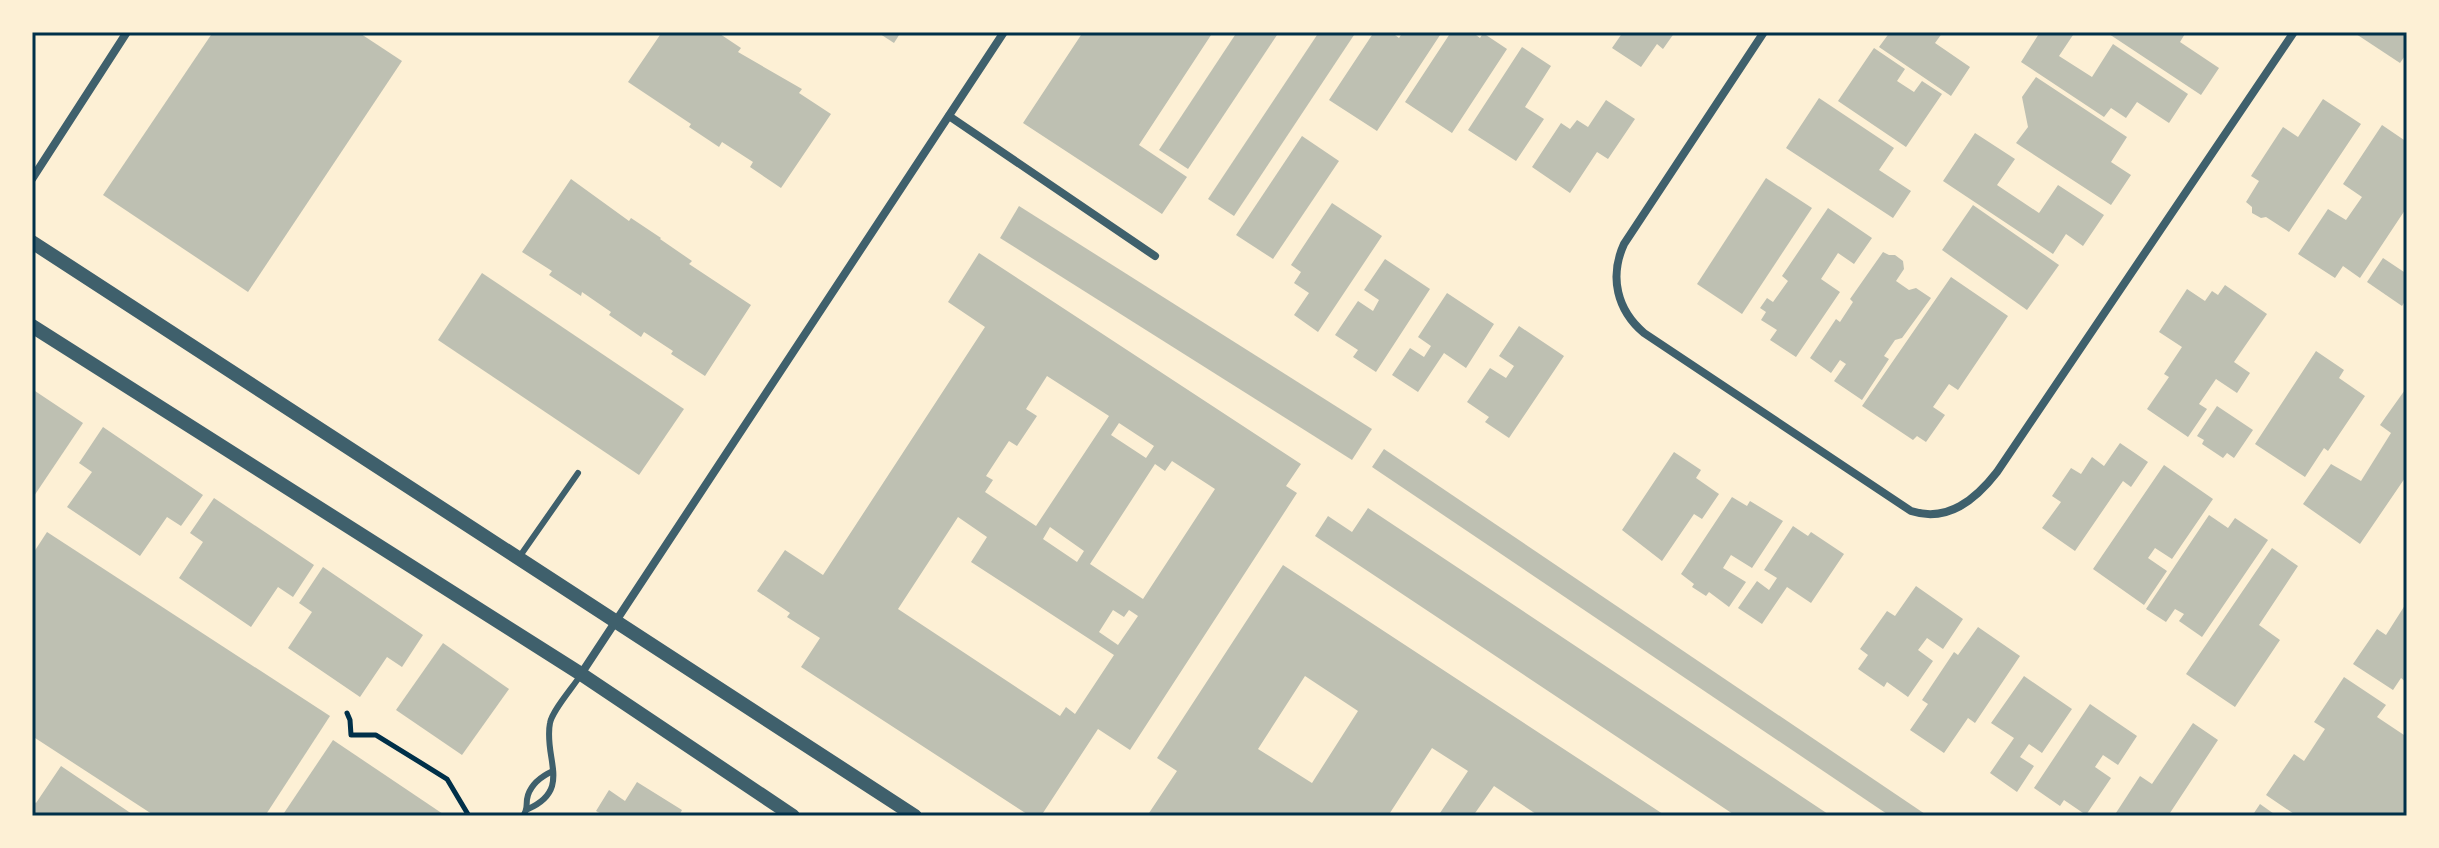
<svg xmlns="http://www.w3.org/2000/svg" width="2439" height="848" viewBox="0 0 2439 848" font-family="'Noto Sans',sans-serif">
<rect width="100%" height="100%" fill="#fdf0d5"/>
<!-- building -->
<g fill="#bec0b2" fill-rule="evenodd">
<polygon points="213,32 358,32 402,61 248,292 103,195"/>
<polygon points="662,32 717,32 741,48 738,52 802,89 799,93 831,114 781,188 750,167 753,162 722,142 719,147 689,127 691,124 628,82"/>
<polygon points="877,32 901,32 894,43"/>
<polygon points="1083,32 1213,32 1139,145 1187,177 1162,214 1023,123"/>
<polygon points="1237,32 1279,32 1188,169 1159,150"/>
<polygon points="1319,32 1356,32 1234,216 1208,199"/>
<polygon points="1374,32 1391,32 1399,38 1403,32 1442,32 1377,131 1329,100"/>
<polygon points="1451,32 1472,32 1480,38 1483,33 1507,49 1452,133 1405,102"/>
<polygon points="1623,32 1675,32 1663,49 1657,44 1641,67 1612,48"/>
<polygon points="1890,32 1943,32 1935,43 1970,67 1951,96 1879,47"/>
<polygon points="2040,32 2075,32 2059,56 2092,77 2113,44 2188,94 2169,123 2137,102 2126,118 2111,108 2104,117 2021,62"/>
<polygon points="2106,32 2186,32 2180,42 2219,68 2201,95"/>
<polygon points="2353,32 2407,32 2407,53 2400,63"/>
<polygon points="1522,47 1551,66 1525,107 1544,119 1516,161 1468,130"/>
<polygon points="1874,48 1905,69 1897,81 1914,92 1922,81 1942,94 1906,147 1838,101"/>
<polygon points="2036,77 2127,137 2111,162 2131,175 2111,205 2016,143 2028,127 2022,97"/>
<polygon points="1819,98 1894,148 1879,170 1911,191 1893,218 1786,148"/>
<polygon points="2323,99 2361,124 2289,232 2266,217 2261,218 2252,213 2252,207 2246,202 2259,181 2251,176 2283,127 2298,137"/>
<polygon points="1606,100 1635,119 1608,159 1597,152 1570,193 1532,167 1561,123 1570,129 1577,120 1588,127"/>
<polygon points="2382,125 2407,142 2407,207 2360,278 2343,266 2335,278 2298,254 2328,209 2346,220 2362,197 2343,184"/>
<polygon points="1975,133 2015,159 1997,185 2039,213 2058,185 2104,215 2083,246 2066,234 2053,254 1943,181"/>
<polygon points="1302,136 1339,161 1273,259 1236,235"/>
<polygon points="1766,178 1812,208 1742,314 1697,284"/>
<polygon points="571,179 629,221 631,218 661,238 660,239 692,261 689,264 751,305 705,376 671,354 673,351 644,332 641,337 609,315 611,312 582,292 581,296 549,275 552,271 522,252"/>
<polygon points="1332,203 1382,236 1318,332 1294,315 1309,293 1294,283 1301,272 1291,265"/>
<polygon points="1973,205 2059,265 2027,310 1942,250"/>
<polygon points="1019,206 1372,429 1352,460 1000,238"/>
<polygon points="1828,208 1872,238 1854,264 1838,253 1821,279 1840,292 1796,357 1770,340 1777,330 1761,320 1766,312 1760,308 1767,298 1773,302 1788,281 1782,276"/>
<polygon points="1883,252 1889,255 1895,255 1903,261 1904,269 1896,281 1909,290 1916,288 1931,298 1902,338 1895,340 1884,356 1889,359 1862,400 1834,381 1846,364 1840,360 1831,373 1810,358 1836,319 1840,322 1853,302 1850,299"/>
<path d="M 979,253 L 1301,464 L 1286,486 L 1297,493 L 1130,750 L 1098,729 L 1041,816 L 1030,816 L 801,667 L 820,638 L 787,617 L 790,613 L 757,591 L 785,550 L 823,575 L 985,327 L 948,302 ZM 1047,376 L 1109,416 L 1036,526 L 985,492 L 993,480 L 986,476 L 1009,441 L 1017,446 L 1037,416 L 1026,409 ZM 1119,423 L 1154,446 L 1146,458 L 1111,435 ZM 1172,461 L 1215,489 L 1143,599 L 1090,564 L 1155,464 L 1165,471 ZM 958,517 L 987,537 L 971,562 L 1114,655 L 1075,714 L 1066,707 L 1060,716 L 898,609 ZM 1050,527 L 1084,551 L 1077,562 L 1043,539 ZM 1113,610 L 1124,617 L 1129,610 L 1138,616 L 1118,645 L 1099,632 Z"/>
<polygon points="2383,258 2407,274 2407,298 2402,306 2367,282"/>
<polygon points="1385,259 1430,289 1376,372 1353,357 1358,350 1335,335 1358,301 1373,311 1379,300 1364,290"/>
<polygon points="482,273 684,409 639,475 438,340"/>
<polygon points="1951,277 2008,316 1958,390 1949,384 1933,407 1945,415 1926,442 1917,436 1913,440 1862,406"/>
<polygon points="2225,285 2267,314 2234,362 2250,373 2237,393 2216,379 2199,404 2207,409 2188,437 2147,409 2169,377 2164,374 2182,347 2159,332 2187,289 2205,301 2212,291 2218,295"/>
<polygon points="1447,293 1494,324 1466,368 1444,353 1418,392 1392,375 1410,348 1424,357 1431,346 1418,337"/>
<polygon points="1519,326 1564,356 1509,438 1485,422 1489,417 1467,402 1490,368 1506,378 1514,366 1499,356"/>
<polygon points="2316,351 2344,370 2339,378 2365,396 2328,451 2324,448 2305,477 2255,444"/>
<polygon points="2407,387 2407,475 2360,544 2303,504 2331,464 2361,481 2391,433 2380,425"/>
<polygon points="32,389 83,423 32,499"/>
<polygon points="2217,406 2253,430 2234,458 2227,453 2223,458 2202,444 2204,440 2197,436"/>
<polygon points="103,427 203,495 181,526 167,517 140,556 67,507 92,472 79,463"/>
<polygon points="2120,443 2148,462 2131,487 2123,481 2075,551 2042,528 2061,502 2052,496 2071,468 2081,474 2092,457 2104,466"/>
<polygon points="1384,449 1928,816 1890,816 1372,467"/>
<polygon points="1674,452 1701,470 1696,478 1719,494 1702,519 1694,514 1662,561 1622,530"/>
<polygon points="2164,465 2213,499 2172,559 2155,548 2148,558 2167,571 2144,605 2093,569"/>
<polygon points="1732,497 1747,506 1750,501 1783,521 1752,568 1731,555 1723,568 1746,582 1729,607 1709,592 1706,596 1692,587 1694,584 1681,574"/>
<polygon points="214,498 314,565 293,597 278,587 251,627 179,578 203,542 190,533"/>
<polygon points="1368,508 1831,816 1736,816 1315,536 1328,516 1352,532"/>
<polygon points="2209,515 2228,528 2235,518 2268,540 2202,637 2179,621 2184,614 2175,609 2166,622 2146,609"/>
<polygon points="1793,526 1808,536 1811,532 1844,554 1811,603 1787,587 1762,624 1738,608 1757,581 1769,590 1777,578 1764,570"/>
<polygon points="47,532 330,716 265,816 155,816 32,736 32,555"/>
<polygon points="2272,548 2298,566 2259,625 2280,640 2235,707 2186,674"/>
<path d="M 1283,565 L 1666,816 L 1539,816 L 1494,786 L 1473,816 L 1438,816 L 1468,771 L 1432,748 L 1388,816 L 1147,816 L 1177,771 L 1157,758 ZM 1305,676 L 1358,711 L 1312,783 L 1258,749 Z"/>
<polygon points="323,567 423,635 402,667 387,657 360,697 288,648 312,612 299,603"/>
<polygon points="1916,586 1963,619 1943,649 1927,638 1918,650 1933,661 1908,697 1887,682 1884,687 1858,669 1868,655 1860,649 1887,611 1895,616"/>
<polygon points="2407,602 2407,683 2401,678 2393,690 2353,664 2377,629 2386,635"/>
<polygon points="1978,627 2020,656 1975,723 1968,718 1944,753 1910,730 1928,704 1922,700 1954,652 1958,655"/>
<polygon points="443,643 509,689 462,755 396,710"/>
<polygon points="2024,676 2072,709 2042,753 2029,744 2020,757 2034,766 2017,792 1990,773 2014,738 1991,723"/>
<polygon points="2344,677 2386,705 2377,717 2407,737 2407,816 2330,816 2326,813 2324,816 2297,816 2266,795 2294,754 2304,761 2325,729 2314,722"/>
<polygon points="2090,704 2137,736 2118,765 2103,755 2095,767 2111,778 2086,815 2064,800 2060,806 2034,788"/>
<polygon points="2193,723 2218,740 2168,816 2114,816 2140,776 2152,784"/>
<polygon points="333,740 446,816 282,816"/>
<polygon points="61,766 132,814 130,816 32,816 32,800 36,803"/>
<polygon points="637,782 682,810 679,816 605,816 596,811 609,790 625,801"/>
<polygon points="2260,804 2277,816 2252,816"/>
</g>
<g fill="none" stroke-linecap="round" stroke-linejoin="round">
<!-- path -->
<polyline stroke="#003049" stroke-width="5" points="347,713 350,720 351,735 376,735 447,779 469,816"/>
<!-- service -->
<g stroke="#3f606c" stroke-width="6">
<polyline points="520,556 578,473"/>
<path d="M 528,809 C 573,789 543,758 550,723 C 552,711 573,687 580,676"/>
<path d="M 523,816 C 529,808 525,804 528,795 C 532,783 542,776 553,771"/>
</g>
<!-- minor -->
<g stroke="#3f606c" stroke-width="8">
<path d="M 1764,32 L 1624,244 C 1609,277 1617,310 1644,333 L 1911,511 C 1948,523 1976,499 1997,472 L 2294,32"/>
<polyline points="949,116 1155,256"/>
<polyline points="32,179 127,32"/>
<polyline points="581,674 1004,32"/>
</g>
<!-- tertiary -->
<g stroke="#3f606c" stroke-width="14">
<polyline points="32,242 915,816"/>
<polyline points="32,326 581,674 793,816"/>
</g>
</g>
<!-- border -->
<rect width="2439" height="848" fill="none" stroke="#fdf0d5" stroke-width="68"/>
<rect x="34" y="34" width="2371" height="780" fill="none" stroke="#003049" stroke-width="3"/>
</svg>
